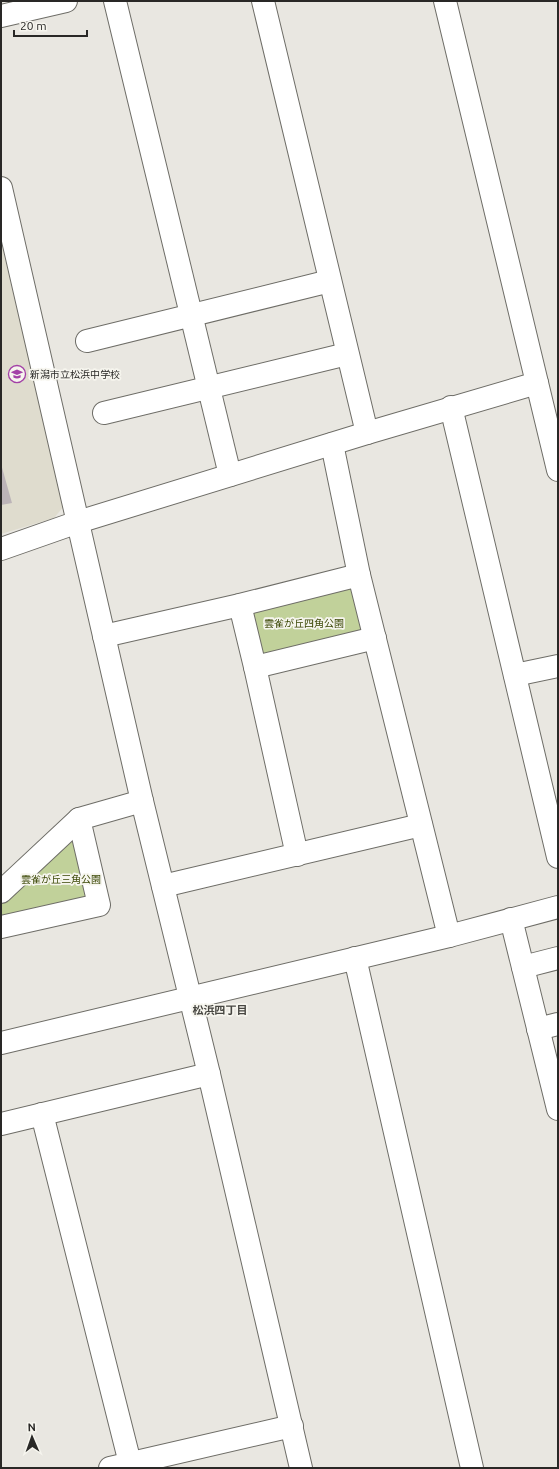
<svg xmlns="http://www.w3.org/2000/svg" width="559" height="1469" viewBox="0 0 559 1469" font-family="Ubuntu,'Noto Sans JP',sans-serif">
<rect width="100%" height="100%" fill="#e9e7e1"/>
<!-- built -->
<polygon fill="#dfdcce" points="1,242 64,506 54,518 1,534"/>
<!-- green -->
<g fill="#c1d19a">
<polygon points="351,584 368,631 258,655 253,608"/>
<polygon points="71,835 77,838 87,899 1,920 1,900"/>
</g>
<!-- building -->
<polygon fill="#bcb4b8" points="1,464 12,503 1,505"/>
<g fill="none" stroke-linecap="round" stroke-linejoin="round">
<!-- minor casing -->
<g stroke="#6e6d67" stroke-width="24">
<g id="minor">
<polyline points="115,1 230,475"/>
<polyline points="263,1 367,433"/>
<polyline points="1,16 66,1"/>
<polyline points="1,188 142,801 209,1074 301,1468"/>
<polyline points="87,341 330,281"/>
<polyline points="451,407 558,857"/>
<polyline points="104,413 347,354"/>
<polyline points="332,444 359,575 449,936"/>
<polyline points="1,549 78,522 367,433 537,383"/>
<polyline points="240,605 255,667 297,855"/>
<polyline points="104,636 240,605 359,575"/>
<polyline points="255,667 375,638"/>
<polyline points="515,675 558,666"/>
<polyline points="163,886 421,825"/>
<polyline points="1,892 79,819 142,801"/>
<polyline points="511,919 558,1109"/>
<polyline points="1,927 99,905 79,819"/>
<polyline points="355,958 472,1468"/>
<polyline points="523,967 558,958"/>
<polyline points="538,1029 558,1024"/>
<polyline points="1,1043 449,936 558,907"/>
<polyline points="42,1114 130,1463"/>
<polyline points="1,1124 209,1074"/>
<polyline points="110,1468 292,1426"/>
</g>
</g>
<!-- tertiary casing -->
<g stroke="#6e6d67" stroke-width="24">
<polyline id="tertiary" points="445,1 558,470"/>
</g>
<!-- minor -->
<use href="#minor" stroke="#fff" stroke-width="22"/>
<!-- tertiary -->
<use href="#tertiary" stroke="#fff" stroke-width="22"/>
</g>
<!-- icons -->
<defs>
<g id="school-ring" transform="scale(0.9)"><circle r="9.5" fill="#f6f5ee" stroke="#a341a7" stroke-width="1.5"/><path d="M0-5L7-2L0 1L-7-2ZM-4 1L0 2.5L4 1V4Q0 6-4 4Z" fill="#a341a7"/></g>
</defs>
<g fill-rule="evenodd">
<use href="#school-ring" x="17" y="374"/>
</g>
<g text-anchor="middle" stroke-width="3.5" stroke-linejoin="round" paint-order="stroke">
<!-- poi labels -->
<g font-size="10" fill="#292826" stroke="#f6f5ee" text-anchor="start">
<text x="30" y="378">新潟市立松浜中学校</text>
</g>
<!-- park labels -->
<g font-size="10" fill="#384502" stroke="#f6f5ee">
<text x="304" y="627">雲雀が丘四角公園</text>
<text x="61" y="883">雲雀が丘三角公園</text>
</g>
<!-- neighbourhood labels -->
<g font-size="11" font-weight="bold" fill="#484742" stroke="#f6f5ee">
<text x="220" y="1014">松浜四丁目</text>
</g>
</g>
<!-- border -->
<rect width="559" height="1469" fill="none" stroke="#292826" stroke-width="4"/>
<!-- north arrow -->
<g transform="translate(32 1437) rotate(358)" stroke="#f6f5ee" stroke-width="3" paint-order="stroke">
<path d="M0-3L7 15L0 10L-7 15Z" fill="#292826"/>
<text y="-6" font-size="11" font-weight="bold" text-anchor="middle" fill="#292826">N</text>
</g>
<!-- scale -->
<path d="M14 30v6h73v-6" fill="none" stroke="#292826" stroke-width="2"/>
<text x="20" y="30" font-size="12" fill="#292826" stroke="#f6f5ee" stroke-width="3" paint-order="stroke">20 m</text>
</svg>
